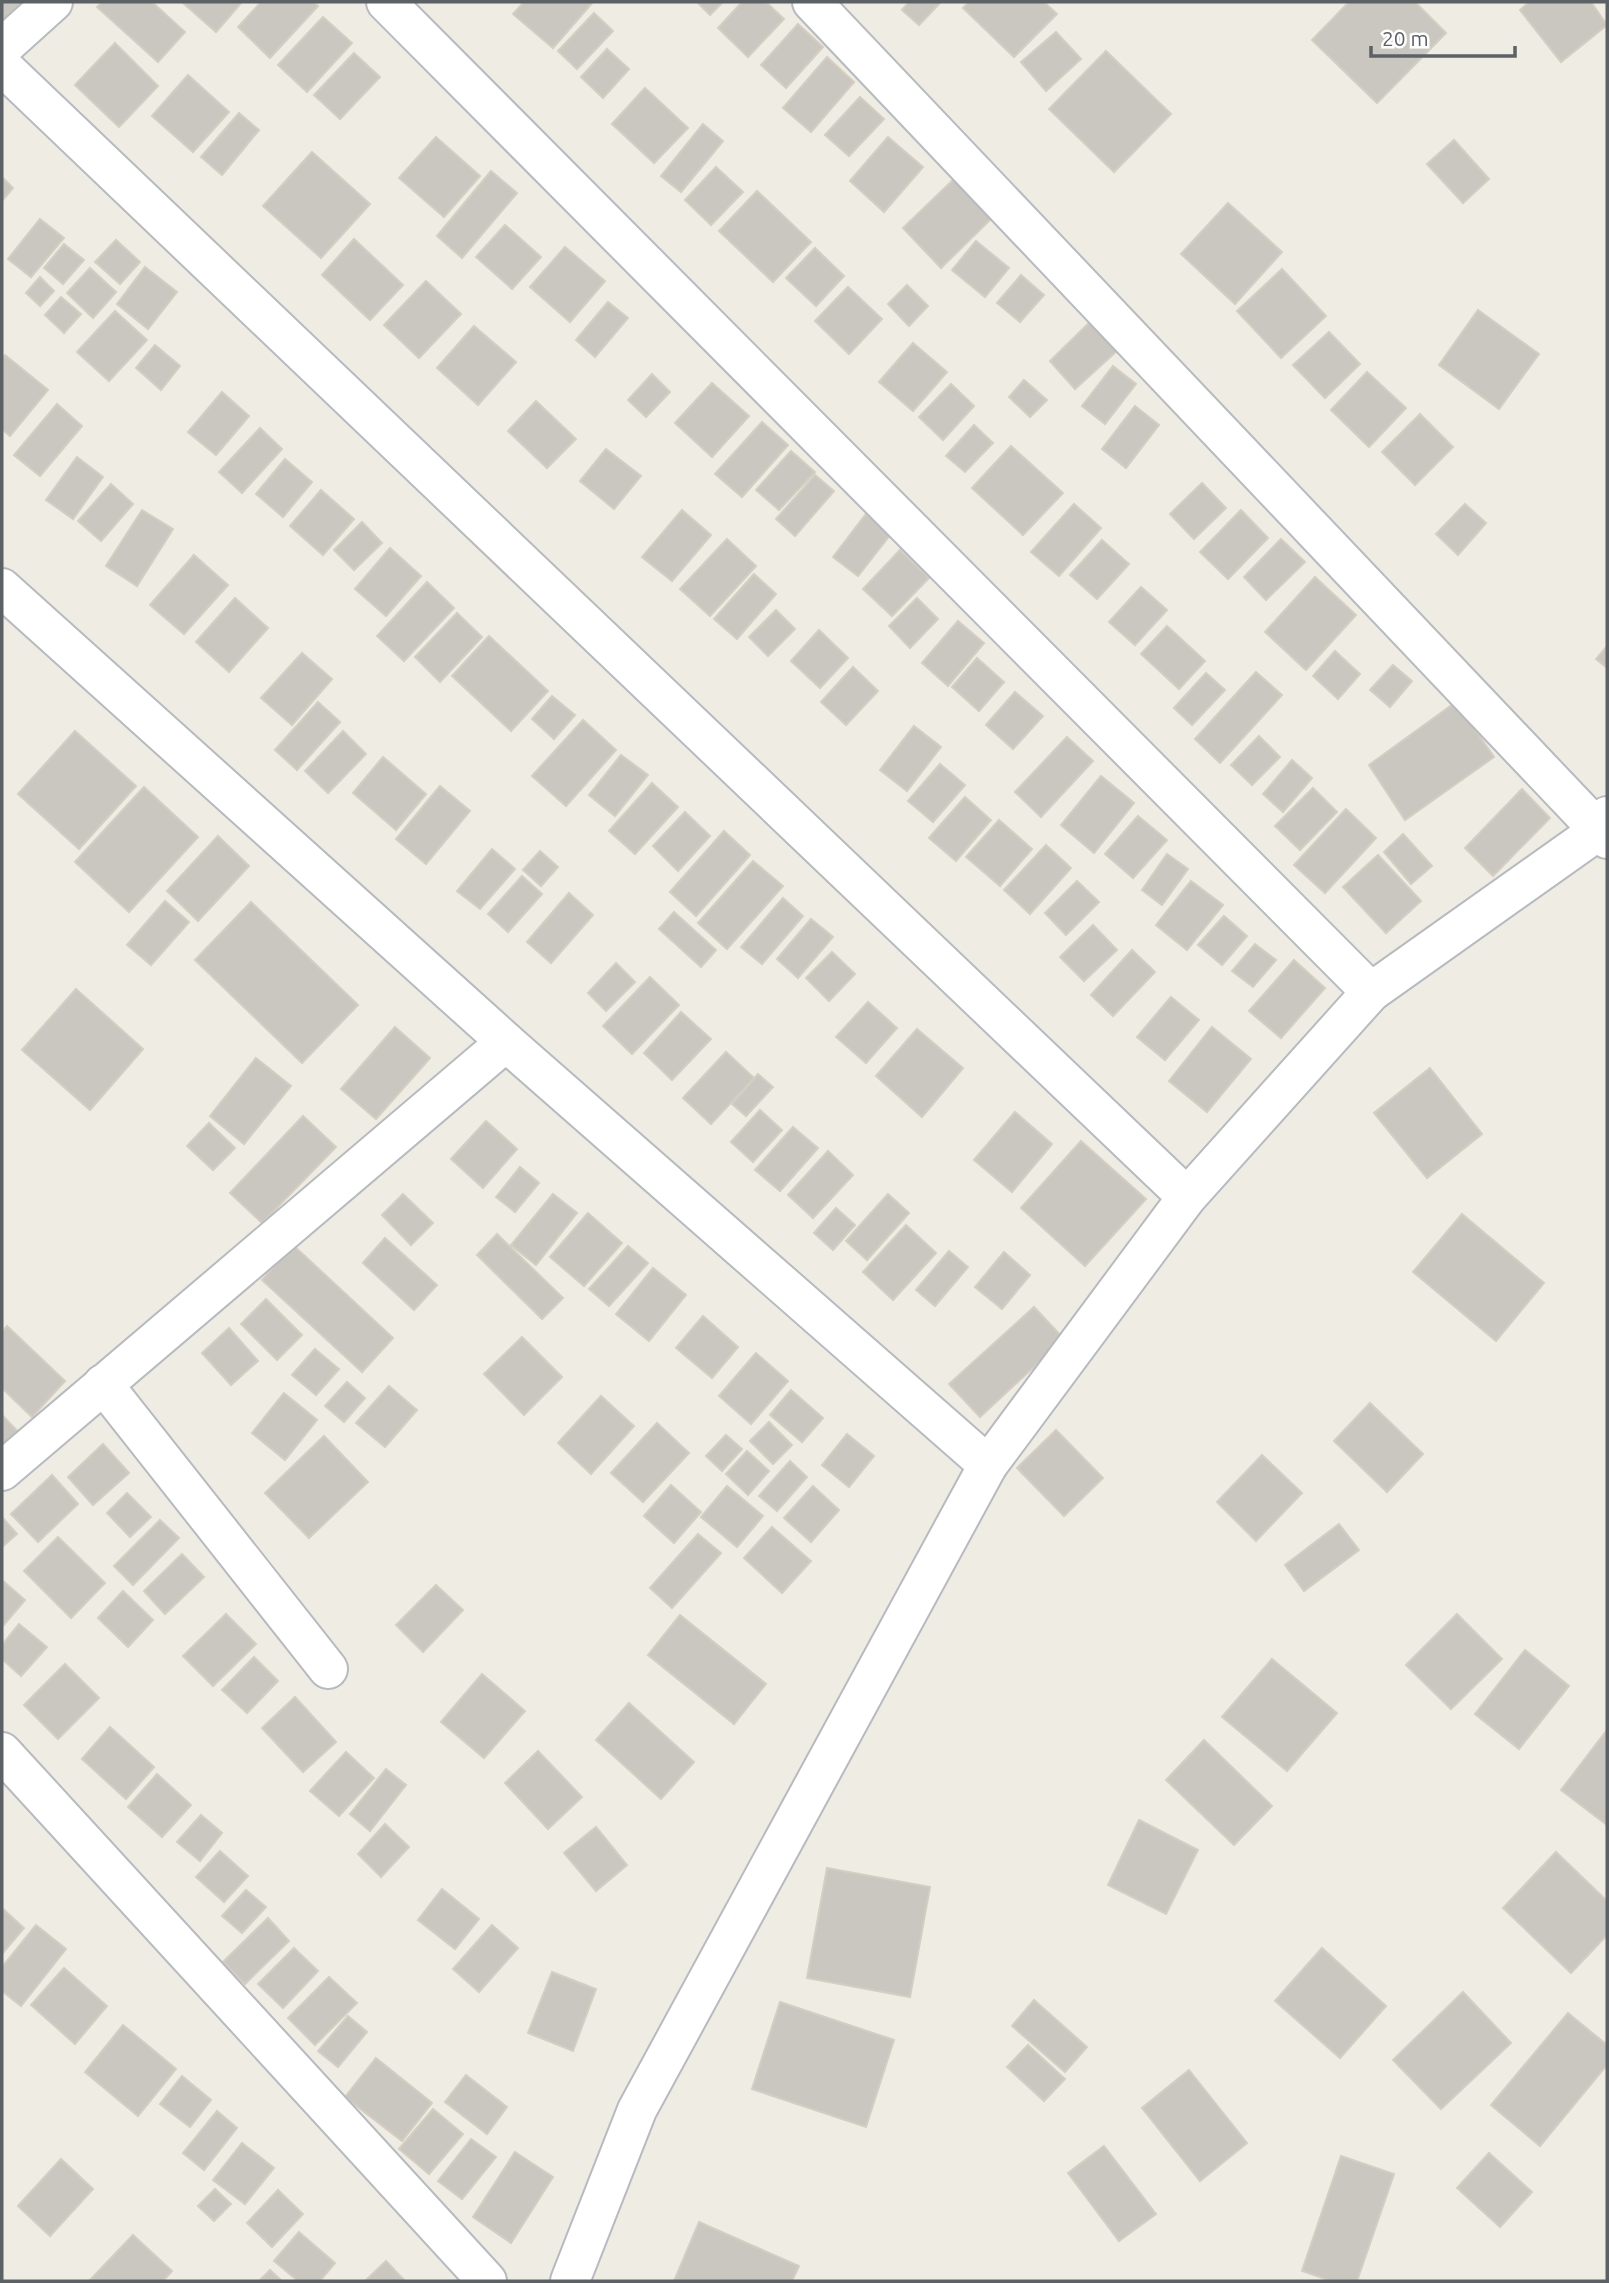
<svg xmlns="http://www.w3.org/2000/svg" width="1609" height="2283" viewBox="0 0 1609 2283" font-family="Ubuntu,sans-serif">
<rect width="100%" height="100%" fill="#efece4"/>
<!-- building -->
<g fill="#cac7c1" stroke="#d4cec2" stroke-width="2">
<polygon points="2,2 29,2 8,25 2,19"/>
<polygon points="102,2 152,2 185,32 158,62 97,7"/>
<polygon points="182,2 242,2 216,32"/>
<polygon points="261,2 313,2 318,6 270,58 238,27"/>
<polygon points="524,2 593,2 553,48 513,14"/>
<polygon points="697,2 723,2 710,15"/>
<polygon points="742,2 766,2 784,19 748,57 718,28"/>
<polygon points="909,2 941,2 919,25 902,10"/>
<polygon points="969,2 1044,2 1057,14 1014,57 963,8"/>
<polygon points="1349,2 1415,2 1446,33 1377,103 1312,40"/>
<polygon points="1529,2 1591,2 1607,25 1561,62 1520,10"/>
<polygon points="594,13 613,31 577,69 558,51"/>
<polygon points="323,17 352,43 307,92 278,65"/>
<polygon points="798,24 823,47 786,88 761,65"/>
<polygon points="1056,32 1081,59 1046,91 1021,62"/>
<polygon points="115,43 158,86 119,127 75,85"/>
<polygon points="607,49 629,69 603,98 581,77"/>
<polygon points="1106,51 1171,114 1114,172 1049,109"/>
<polygon points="354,53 380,77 340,119 314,95"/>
<polygon points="827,57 854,82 811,132 783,108"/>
<polygon points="188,75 229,112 193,152 152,116"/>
<polygon points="645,88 688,128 654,163 612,124"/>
<polygon points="860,97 884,119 849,156 825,135"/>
<polygon points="239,113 259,130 222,175 201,157"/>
<polygon points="703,124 723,141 681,192 661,176"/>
<polygon points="436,137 480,176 444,217 399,178"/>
<polygon points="888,137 923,167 884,212 850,181"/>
<polygon points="1454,140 1489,179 1463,203 1427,164"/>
<polygon points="312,152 370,204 321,258 263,206"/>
<polygon points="716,167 743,192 711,225 685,200"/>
<polygon points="491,171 517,193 462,258 437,236"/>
<polygon points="2,177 13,188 2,201"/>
<polygon points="954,179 992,218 941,268 903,228"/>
<polygon points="757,191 811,242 773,282 719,231"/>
<polygon points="1228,203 1282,252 1235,304 1181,254"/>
<polygon points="40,219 64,238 31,277 8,259"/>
<polygon points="505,225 541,257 512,289 476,257"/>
<polygon points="354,239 403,285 370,320 322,275"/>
<polygon points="116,240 140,262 120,284 95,262"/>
<polygon points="976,241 1009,268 985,297 952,270"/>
<polygon points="64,244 84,260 63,284 44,268"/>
<polygon points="565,247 605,281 570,322 530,287"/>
<polygon points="815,248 844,276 816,306 786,278"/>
<polygon points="145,267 177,292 148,329 117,304"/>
<polygon points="90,268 116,292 93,318 67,293"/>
<polygon points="1282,269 1326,316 1281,358 1237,311"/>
<polygon points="1021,275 1044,295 1020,322 997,303"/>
<polygon points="40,277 54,291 40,306 26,293"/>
<polygon points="426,281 461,314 419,358 384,325"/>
<polygon points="907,285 928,306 909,326 888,304"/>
<polygon points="848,287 882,319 849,354 815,321"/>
<polygon points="61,297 81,314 64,333 45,315"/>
<polygon points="608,302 628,318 595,357 576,340"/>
<polygon points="1478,310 1539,354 1499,409 1439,365"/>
<polygon points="115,311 147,340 109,381 77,352"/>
<polygon points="1091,321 1118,350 1075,389 1050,361"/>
<polygon points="474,326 516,362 478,405 437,368"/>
<polygon points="1329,332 1360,364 1325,398 1293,365"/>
<polygon points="913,343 947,372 913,411 879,382"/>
<polygon points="155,345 180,366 161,390 136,368"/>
<polygon points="5,355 48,390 10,436 2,429 2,358"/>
<polygon points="1113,366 1136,384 1105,424 1082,406"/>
<polygon points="1367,372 1406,408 1369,447 1331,410"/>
<polygon points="652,374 670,392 646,417 628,400"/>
<polygon points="1024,380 1047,400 1030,417 1009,397"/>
<polygon points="712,383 749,416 712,457 675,423"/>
<polygon points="951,384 974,406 943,440 919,417"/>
<polygon points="222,392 249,416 216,455 188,432"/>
<polygon points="536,401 576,439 547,468 508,431"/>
<polygon points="57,404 82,426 40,476 14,455"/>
<polygon points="1135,406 1159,425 1126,468 1102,449"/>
<polygon points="1420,414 1453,447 1415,485 1382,452"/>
<polygon points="762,422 788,445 742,497 715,474"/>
<polygon points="974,425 993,443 965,472 946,456"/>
<polygon points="260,428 282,449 242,493 219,472"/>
<polygon points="1011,446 1063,493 1023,535 972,488"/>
<polygon points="606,449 641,476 614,509 580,481"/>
<polygon points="791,451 815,472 779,510 756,490"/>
<polygon points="77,457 103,477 73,519 46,500"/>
<polygon points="285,459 312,482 283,517 256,494"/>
<polygon points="815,475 834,491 795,536 776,519"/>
<polygon points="1202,483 1226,508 1194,539 1170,514"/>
<polygon points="111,484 133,504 101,541 78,521"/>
<polygon points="321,490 354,519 323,555 290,526"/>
<polygon points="1074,504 1101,528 1059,576 1031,552"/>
<polygon points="1465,504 1486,523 1458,555 1436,534"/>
<polygon points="142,510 173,529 137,586 106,566"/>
<polygon points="682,510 711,535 672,581 642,557"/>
<polygon points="1241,510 1268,538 1228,579 1200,552"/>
<polygon points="866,514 891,534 858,576 833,557"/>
<polygon points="362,522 382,543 354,570 334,550"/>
<polygon points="727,539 756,566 710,616 680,589"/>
<polygon points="1281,539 1305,562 1266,600 1244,577"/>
<polygon points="1102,540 1129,564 1097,599 1070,575"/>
<polygon points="390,548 421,576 386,616 355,589"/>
<polygon points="900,550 929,578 892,616 863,589"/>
<polygon points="194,555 228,585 184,634 150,605"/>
<polygon points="754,574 776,594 737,639 714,619"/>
<polygon points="1315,577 1356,615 1306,670 1265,632"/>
<polygon points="427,582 454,608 404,661 377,636"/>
<polygon points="1141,587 1167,610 1135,645 1109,622"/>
<polygon points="235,598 268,628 229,672 196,642"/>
<polygon points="917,598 938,619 910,648 889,626"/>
<polygon points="776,610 795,629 768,656 749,637"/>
<polygon points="457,613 482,637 440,682 415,657"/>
<polygon points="958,621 984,643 948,686 922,663"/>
<polygon points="1167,626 1205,661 1179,689 1141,654"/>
<polygon points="819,630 848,658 820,688 791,661"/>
<polygon points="489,636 548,691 511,731 452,676"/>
<polygon points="1607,646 1607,668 1596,659"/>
<polygon points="1335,651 1360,674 1338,699 1313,676"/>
<polygon points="302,653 332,679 292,725 261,698"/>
<polygon points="977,658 1004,682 979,711 952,687"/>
<polygon points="1393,665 1412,681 1390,707 1370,690"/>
<polygon points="853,667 878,691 846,725 821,702"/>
<polygon points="1256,672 1282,695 1220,763 1195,739"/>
<polygon points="1206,673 1225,690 1192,725 1174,708"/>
<polygon points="1015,692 1043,716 1013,749 986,725"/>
<polygon points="552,696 575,715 554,739 532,719"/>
<polygon points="318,702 340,722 297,770 275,750"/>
<polygon points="1456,702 1494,757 1405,820 1369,765"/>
<polygon points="583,720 616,750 566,806 532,776"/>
<polygon points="914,726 941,747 907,791 880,770"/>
<polygon points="75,731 136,786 79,849 18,794"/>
<polygon points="343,731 366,754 328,793 305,771"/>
<polygon points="1259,736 1280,757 1252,785 1231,765"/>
<polygon points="1067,737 1093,761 1041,817 1015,792"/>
<polygon points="621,755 648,775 615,816 589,795"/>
<polygon points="383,757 426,794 396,830 353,793"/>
<polygon points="1292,760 1312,778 1283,812 1263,794"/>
<polygon points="940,764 965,785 933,822 908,801"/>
<polygon points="1101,776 1134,803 1094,853 1061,825"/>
<polygon points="652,783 678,807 635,854 609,831"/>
<polygon points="440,786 470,811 426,864 396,839"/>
<polygon points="144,787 198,837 129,912 75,862"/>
<polygon points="1313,788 1337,812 1300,850 1275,826"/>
<polygon points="1522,789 1550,818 1493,876 1465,848"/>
<polygon points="965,797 991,820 956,861 929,838"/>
<polygon points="1346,809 1376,838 1325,893 1294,865"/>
<polygon points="685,812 710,836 678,871 653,846"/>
<polygon points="1138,816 1167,840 1133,878 1105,854"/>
<polygon points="999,820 1032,849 1000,886 966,857"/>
<polygon points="724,831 750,855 696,916 670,892"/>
<polygon points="1403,834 1432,866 1411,884 1384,852"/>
<polygon points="218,836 249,866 198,921 167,891"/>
<polygon points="1046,845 1071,868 1030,914 1004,890"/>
<polygon points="492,849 515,869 480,909 457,891"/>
<polygon points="540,851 558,867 541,886 523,870"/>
<polygon points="1167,854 1188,869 1162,905 1142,890"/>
<polygon points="1378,855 1421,901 1386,933 1343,887"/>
<polygon points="753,861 783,886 727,949 698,923"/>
<polygon points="522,876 542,894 508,932 488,914"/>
<polygon points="1077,881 1099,902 1066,935 1045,913"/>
<polygon points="1191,881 1223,905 1187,950 1156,925"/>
<polygon points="569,893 593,915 551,963 527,942"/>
<polygon points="783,898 803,916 762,964 741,947"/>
<polygon points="165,901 189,922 151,965 127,945"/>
<polygon points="251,902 358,1005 302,1063 195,960"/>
<polygon points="674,912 716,950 701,967 659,929"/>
<polygon points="1224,916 1247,936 1222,965 1198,945"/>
<polygon points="811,919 833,937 798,978 777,959"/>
<polygon points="1093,925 1117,950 1084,981 1060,957"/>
<polygon points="1255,944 1276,960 1253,987 1232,971"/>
<polygon points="1132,950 1155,972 1113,1016 1091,995"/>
<polygon points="832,952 855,974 829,1001 806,978"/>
<polygon points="1294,960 1325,988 1281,1038 1249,1011"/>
<polygon points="616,963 635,982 606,1011 588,993"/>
<polygon points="650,977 679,1005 632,1054 603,1026"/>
<polygon points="76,989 143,1049 90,1110 22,1050"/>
<polygon points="1171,997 1199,1020 1165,1060 1137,1037"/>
<polygon points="868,1002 897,1028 866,1063 836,1037"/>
<polygon points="681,1012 711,1039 672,1080 644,1053"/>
<polygon points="395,1027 430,1058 376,1119 341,1089"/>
<polygon points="1212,1027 1251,1059 1207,1112 1169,1081"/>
<polygon points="917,1029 963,1068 922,1117 876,1076"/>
<polygon points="726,1052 754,1078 711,1124 683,1098"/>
<polygon points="256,1058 291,1086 244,1144 210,1116"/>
<polygon points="1430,1068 1482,1134 1427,1178 1374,1113"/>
<polygon points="758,1074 773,1087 746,1116 732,1104"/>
<polygon points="760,1110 782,1130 753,1162 731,1142"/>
<polygon points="1015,1112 1052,1144 1012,1192 974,1160"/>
<polygon points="303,1116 336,1147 262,1223 230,1193"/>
<polygon points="486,1121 517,1149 483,1188 451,1159"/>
<polygon points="209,1123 235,1148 213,1170 187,1146"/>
<polygon points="793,1127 818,1148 780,1191 755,1170"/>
<polygon points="1081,1141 1146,1199 1085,1266 1021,1208"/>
<polygon points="828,1151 853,1175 813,1218 788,1195"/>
<polygon points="520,1167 539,1183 515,1212 496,1197"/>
<polygon points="403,1194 433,1223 411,1245 382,1215"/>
<polygon points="553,1194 577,1213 536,1265 511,1245"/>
<polygon points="888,1194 909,1213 867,1260 846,1241"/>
<polygon points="836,1208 855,1225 833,1250 814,1233"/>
<polygon points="588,1213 622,1243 584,1286 550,1257"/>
<polygon points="1462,1214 1544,1283 1496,1341 1413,1272"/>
<polygon points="906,1225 936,1253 893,1300 863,1272"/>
<polygon points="497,1234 563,1298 542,1319 477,1255"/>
<polygon points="385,1238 437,1285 414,1310 363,1263"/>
<polygon points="293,1245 393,1338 362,1372 262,1280"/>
<polygon points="628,1246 648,1263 609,1306 589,1289"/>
<polygon points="949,1251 968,1267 935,1306 916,1290"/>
<polygon points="1004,1252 1030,1275 1002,1309 975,1287"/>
<polygon points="653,1268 686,1295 649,1341 616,1314"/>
<polygon points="266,1299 302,1335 277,1360 241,1324"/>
<polygon points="1034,1307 1064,1339 980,1417 949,1384"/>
<polygon points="703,1316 738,1347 712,1378 676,1348"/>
<polygon points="7,1326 65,1381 32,1417 2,1388 2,1332"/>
<polygon points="229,1328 258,1361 231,1385 202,1353"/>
<polygon points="522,1337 562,1377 524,1415 484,1374"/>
<polygon points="315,1349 339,1369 316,1395 292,1375"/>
<polygon points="756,1353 788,1381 751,1424 719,1396"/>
<polygon points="347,1382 365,1398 344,1422 325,1406"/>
<polygon points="389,1386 417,1410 385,1447 356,1423"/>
<polygon points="791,1390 823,1418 802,1442 770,1415"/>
<polygon points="284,1393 317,1420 285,1460 252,1433"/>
<polygon points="601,1396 634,1426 591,1474 558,1443"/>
<polygon points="1370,1403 1423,1454 1387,1492 1334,1441"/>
<polygon points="2,1415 24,1438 2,1460"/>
<polygon points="769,1422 792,1445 773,1464 750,1441"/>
<polygon points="657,1423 689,1453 643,1502 611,1473"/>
<polygon points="1056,1430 1103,1478 1064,1516 1017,1468"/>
<polygon points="847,1434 874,1456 849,1487 822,1465"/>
<polygon points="726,1435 742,1449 722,1471 706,1456"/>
<polygon points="324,1436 368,1482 309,1538 265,1493"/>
<polygon points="103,1444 129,1473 93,1505 68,1477"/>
<polygon points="747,1451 769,1471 748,1495 726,1474"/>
<polygon points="1262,1455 1302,1493 1256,1541 1217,1502"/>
<polygon points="790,1461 807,1477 777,1511 759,1496"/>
<polygon points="52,1475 78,1504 38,1542 11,1514"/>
<polygon points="671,1485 701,1512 674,1543 644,1516"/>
<polygon points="727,1486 763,1516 737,1547 701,1517"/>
<polygon points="813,1486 839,1510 811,1542 784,1518"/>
<polygon points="127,1493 151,1517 130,1537 107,1513"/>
<polygon points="2,1517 17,1534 2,1547"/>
<polygon points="160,1520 179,1538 133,1585 114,1566"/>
<polygon points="1339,1524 1359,1550 1304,1591 1285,1565"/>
<polygon points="772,1527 811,1561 782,1593 744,1558"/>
<polygon points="698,1534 721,1553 672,1608 650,1588"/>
<polygon points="58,1537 105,1583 71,1618 24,1571"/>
<polygon points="182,1554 204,1577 165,1614 144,1591"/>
<polygon points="2,1580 25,1600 2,1627"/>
<polygon points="436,1585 463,1610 423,1652 396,1625"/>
<polygon points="123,1591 153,1620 128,1647 98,1618"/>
<polygon points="226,1614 256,1644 213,1686 183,1656"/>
<polygon points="1457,1614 1502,1659 1451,1709 1406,1665"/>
<polygon points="680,1615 766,1684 734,1724 648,1655"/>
<polygon points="19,1624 47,1647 21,1676 2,1659 2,1645"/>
<polygon points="1525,1650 1569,1686 1519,1749 1475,1714"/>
<polygon points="254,1657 278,1681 247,1713 222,1690"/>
<polygon points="1272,1659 1337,1713 1287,1771 1222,1717"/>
<polygon points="65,1664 99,1698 58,1739 24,1705"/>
<polygon points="482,1674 525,1711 484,1758 441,1722"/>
<polygon points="295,1697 336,1742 303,1772 262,1728"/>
<polygon points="629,1703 694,1762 661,1799 596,1740"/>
<polygon points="110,1727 154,1767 126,1799 82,1759"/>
<polygon points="1607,1730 1607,1825 1561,1790"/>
<polygon points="1204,1740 1272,1806 1234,1845 1166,1780"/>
<polygon points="538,1751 582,1797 548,1829 505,1783"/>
<polygon points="346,1752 374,1778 339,1816 310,1791"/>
<polygon points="386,1769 406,1785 370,1831 350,1814"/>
<polygon points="157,1774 191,1805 162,1837 128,1807"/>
<polygon points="201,1815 222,1833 200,1861 177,1842"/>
<polygon points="1139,1820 1198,1850 1166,1914 1108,1885"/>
<polygon points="385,1824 409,1847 381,1877 358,1854"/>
<polygon points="596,1827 627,1865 596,1891 564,1853"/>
<polygon points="220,1851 248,1876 224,1902 196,1877"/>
<polygon points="1556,1852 1607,1901 1607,1935 1571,1973 1503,1908"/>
<polygon points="827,1868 930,1887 910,1997 807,1978"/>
<polygon points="442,1889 479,1919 455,1949 418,1920"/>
<polygon points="246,1890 266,1907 242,1933 222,1916"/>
<polygon points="2,1908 24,1928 2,1954"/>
<polygon points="268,1918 289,1941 245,1984 223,1962"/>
<polygon points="36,1925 66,1949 21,2006 2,1991 2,1967"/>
<polygon points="492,1925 518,1948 479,1992 453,1969"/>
<polygon points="294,1948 318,1971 283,2008 258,1984"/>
<polygon points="1322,1948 1386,2006 1340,2058 1275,2001"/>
<polygon points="64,1968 107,2006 75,2044 31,2005"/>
<polygon points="552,1972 596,1989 573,2051 528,2033"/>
<polygon points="329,1977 357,2003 315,2045 288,2018"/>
<polygon points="1463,1992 1511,2043 1441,2109 1393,2060"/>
<polygon points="1034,2000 1087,2047 1065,2072 1012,2026"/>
<polygon points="780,2002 894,2040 866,2127 752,2089"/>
<polygon points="1568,2013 1607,2045 1607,2065 1540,2146 1491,2105"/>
<polygon points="348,2016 367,2032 338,2067 318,2051"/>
<polygon points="123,2025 176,2069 138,2116 85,2072"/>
<polygon points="1028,2045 1065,2079 1044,2101 1007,2067"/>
<polygon points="376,2058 432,2103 402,2141 345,2097"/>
<polygon points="1189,2070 1247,2143 1200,2181 1142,2108"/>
<polygon points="466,2075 507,2107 487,2134 445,2102"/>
<polygon points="182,2076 211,2100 190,2127 160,2104"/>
<polygon points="433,2109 463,2134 429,2174 399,2149"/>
<polygon points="217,2111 237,2128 204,2170 183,2153"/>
<polygon points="471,2139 496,2157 462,2199 438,2181"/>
<polygon points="242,2143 274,2168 245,2204 213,2180"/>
<polygon points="1104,2146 1156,2214 1119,2241 1068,2173"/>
<polygon points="515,2152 553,2177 511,2243 473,2217"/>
<polygon points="1489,2153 1532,2192 1500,2227 1457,2188"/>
<polygon points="1341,2156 1394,2174 1357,2281 1331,2281 1302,2271"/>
<polygon points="61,2159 93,2189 50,2236 18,2206"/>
<polygon points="215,2189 231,2204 214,2221 198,2206"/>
<polygon points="278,2190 303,2214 272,2247 247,2223"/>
<polygon points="699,2222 799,2266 792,2281 674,2281"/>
<polygon points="299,2232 335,2263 320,2281 298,2281 274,2261"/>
<polygon points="133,2235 172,2271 163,2281 89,2281"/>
<polygon points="386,2261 405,2281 365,2281"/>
<polygon points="270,2270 282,2281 259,2281"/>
</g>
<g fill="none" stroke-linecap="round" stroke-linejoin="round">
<!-- minor casing -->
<g stroke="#b7babf" stroke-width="42">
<g id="minor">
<polyline points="386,2 1371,992"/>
<polyline points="812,2 1607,839"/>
<polyline points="2,48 53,2"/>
<polyline points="2,66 1187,1197"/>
<polyline points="2,588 506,1042 988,1465"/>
<polyline points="103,1384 328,1669"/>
<polyline points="2,1471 506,1042"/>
<polyline points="2,1752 487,2281"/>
<polyline points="570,2281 637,2110 988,1465 1187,1197 1371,992 1598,831 1607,816"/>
</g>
</g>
<!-- minor -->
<use href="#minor" stroke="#fff" stroke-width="38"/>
</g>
<!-- border -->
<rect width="1609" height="2283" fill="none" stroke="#5c6165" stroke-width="7"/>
<!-- scale -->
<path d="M1371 46v10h144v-10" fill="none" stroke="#5c6165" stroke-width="3.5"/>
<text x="1382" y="46" font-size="21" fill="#5c6165" stroke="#ffffff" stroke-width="5" paint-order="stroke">20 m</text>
</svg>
